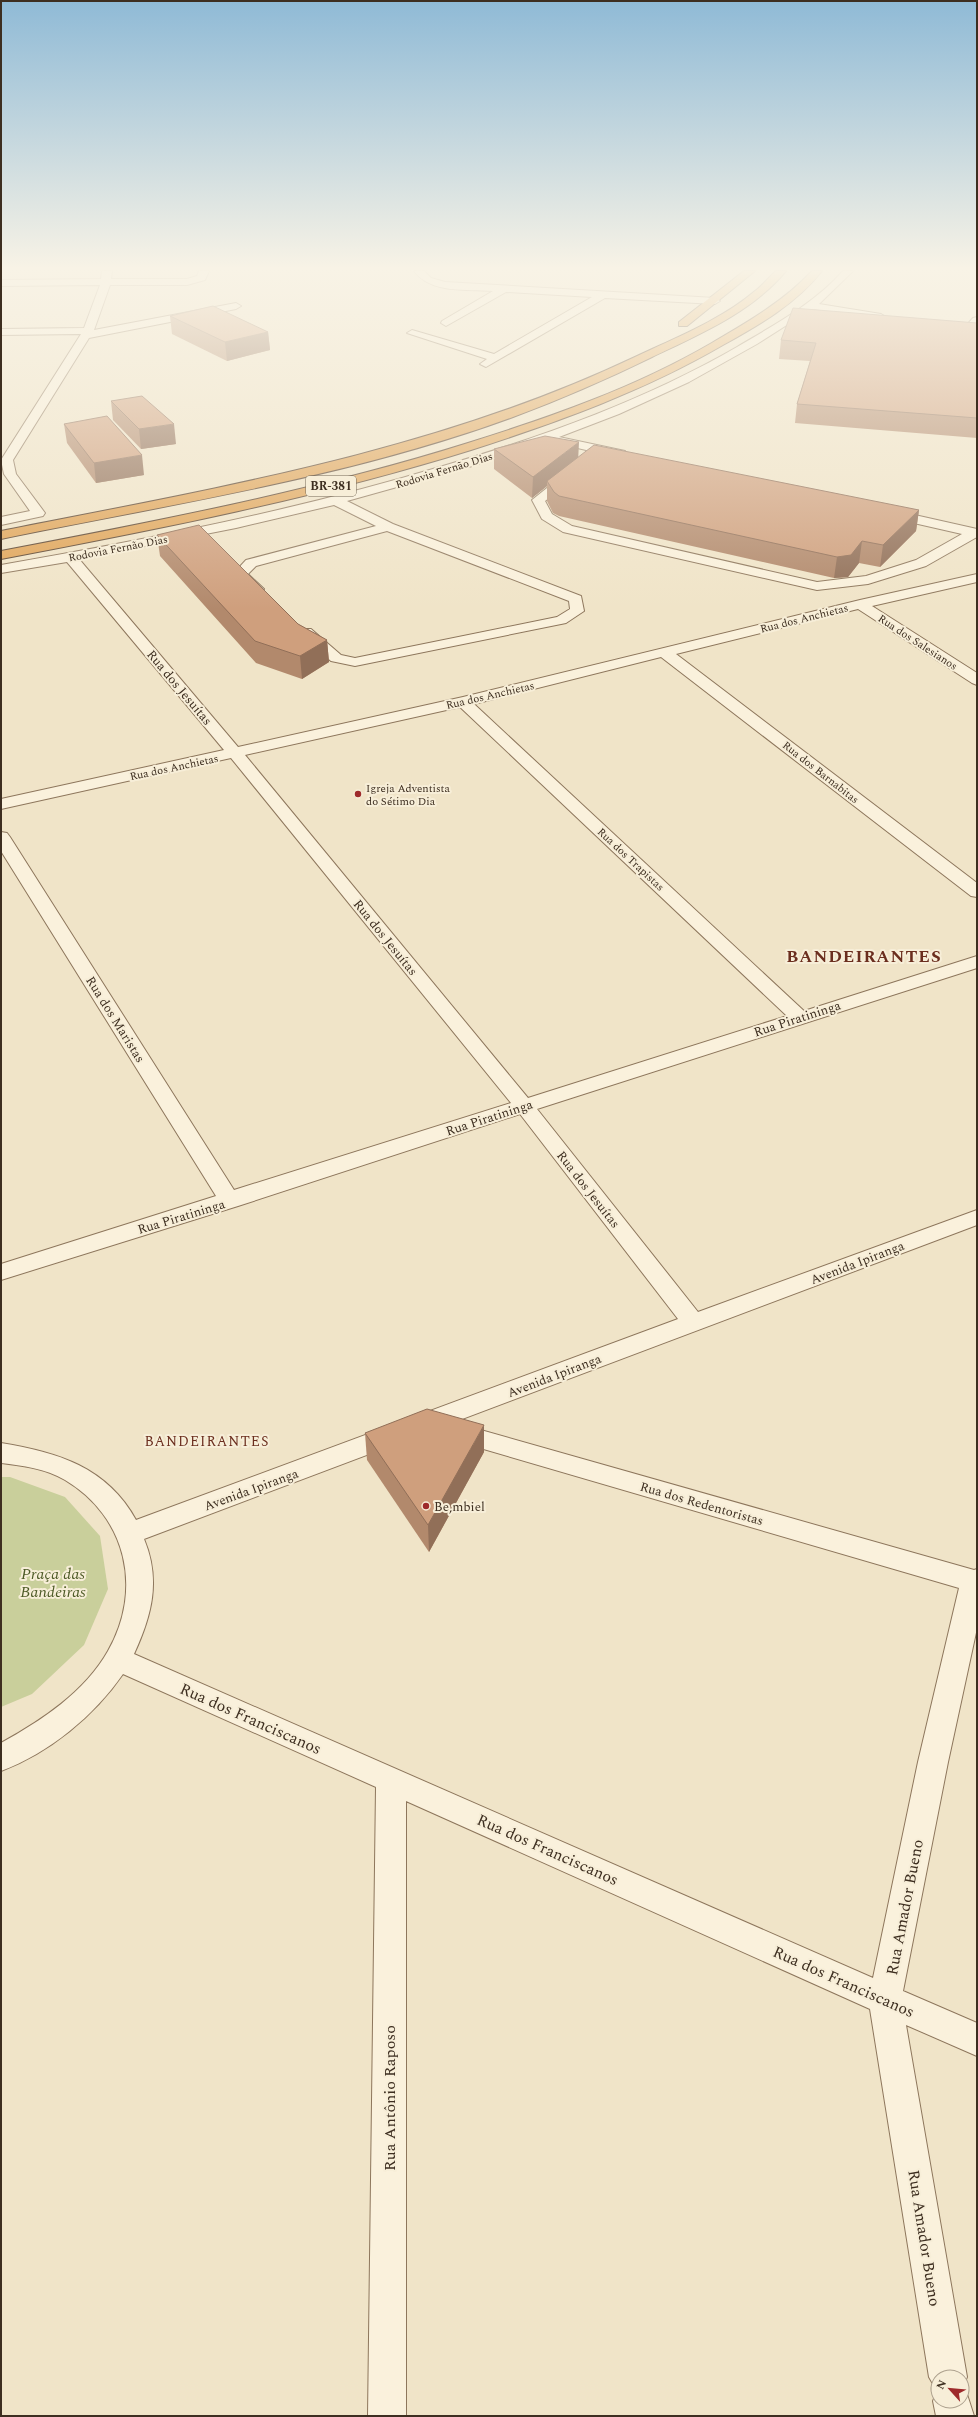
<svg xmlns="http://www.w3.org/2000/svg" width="978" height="2417" viewBox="0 0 978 2417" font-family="Spectral,serif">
<rect width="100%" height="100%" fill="#f0e4c8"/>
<!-- green -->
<polygon fill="#c9cf9b" points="1,1477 10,1477 65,1497 100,1536 108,1589 84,1645 32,1694 1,1707"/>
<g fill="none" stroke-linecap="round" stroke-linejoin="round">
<!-- minor casing -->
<g stroke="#8d765c" stroke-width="2">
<g id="minor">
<polygon points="102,271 112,271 111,279 187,279 197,276 199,271 209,271 205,280 187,285 110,285 94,330 236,303 241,306 236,309 89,338 13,460 16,474 45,513 43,516 1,525 1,517 30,511 4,474 1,460 81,334 1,335 1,329 84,328 100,285 1,286 1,280 101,279"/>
<path d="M 414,271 L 424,271 L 431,278 L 445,282 L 715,298 L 720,301 L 715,304 L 605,298 L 486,367 L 480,364 L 487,359 L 407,333 L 412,330 L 494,354 L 592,297 L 506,292 L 446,326 L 441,323 L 442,321 L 493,291 C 467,289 431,294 414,271 Z"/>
<path d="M 843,271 L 853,271 L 819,304 L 881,314 L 886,317 L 885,319 L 812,309 L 757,344 L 689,382 L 619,414 L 559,437 L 625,451 L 627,454 L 625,457 L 621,458 L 547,441 L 472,466 L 347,501 L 393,524 L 581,596 L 584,611 L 566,623 L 355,666 L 331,661 L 301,635 L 299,632 L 301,629 L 311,629 L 341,655 L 355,658 L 557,617 L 570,609 L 569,601 L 387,531 L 256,566 L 248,574 L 264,589 L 262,592 L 252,592 L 235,577 L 233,574 L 246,560 L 376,526 L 334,505 L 236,528 L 79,559 L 238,747 L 463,697 L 860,600 L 977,574 L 977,582 L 872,606 L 977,673 L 977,685 L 972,683 L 858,609 L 676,654 L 977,883 L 977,897 L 971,896 L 661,657 L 474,704 L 804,1011 L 977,956 L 977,968 L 537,1109 L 698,1312 L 977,1210 L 977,1225 L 144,1539 C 161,1580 152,1615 134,1654 L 873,1978 L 918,1762 L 959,1588 L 456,1441 L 447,1439 L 444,1432 L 447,1425 L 456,1423 L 974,1570 L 977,1569 L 977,1628 L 948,1762 L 903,1991 L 977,2023 L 977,2056 L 906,2025 L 967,2377 L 963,2387 L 965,2388 L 974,2416 L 936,2416 L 933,2401 L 937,2391 L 929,2377 L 870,2009 L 406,1801 L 406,2416 L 368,2416 L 376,1787 L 123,1674 C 94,1716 49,1753 1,1771 L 1,1743 C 41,1721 85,1692 108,1651 C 143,1590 127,1517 65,1480 C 45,1468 23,1466 1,1463 L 1,1443 C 57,1452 107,1467 136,1520 L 678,1319 L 520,1114 L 238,1206 L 1,1280 L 1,1264 L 216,1196 L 1,851 L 1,832 L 7,833 L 10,837 L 234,1190 L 511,1103 L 231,758 L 1,809 L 1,799 L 224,750 L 67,562 L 1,573 L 1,565 C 150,539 298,510 443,466 C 545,436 645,400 737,347 C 774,325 814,304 843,271 ZM 460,707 L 787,1016 L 528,1098 L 245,755 ZM 938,2377 L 962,2377 L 962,2401 L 938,2401 Z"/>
<polygon points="977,317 977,326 972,332 964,332 964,328 973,318"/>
<polygon points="571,471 577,475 575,478 545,501 552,514 572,526 817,582 866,576 916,560 962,534 883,516 881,513 883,510 888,509 977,529 977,537 926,566 868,584 817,590 563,532 542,519 532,500 567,472"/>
</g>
</g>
<!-- highway casing -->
<g stroke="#5b4430" stroke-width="2">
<g id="highway">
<polygon points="744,271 755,271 687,326 679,326 679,322"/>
<path d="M 776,271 L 786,271 C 752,312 700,334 652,357 C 607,379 561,399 513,417 C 350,477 171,504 1,539 L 1,531 C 217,488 435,452 635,357 C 675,338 721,320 755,291 C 763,285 769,277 776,271 Z"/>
<path d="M 812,271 L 822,271 C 796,304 759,325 723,345 C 644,391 558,422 471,450 C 317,498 159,529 1,559 L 1,551 C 158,521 315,491 468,443 C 551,417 634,388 710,344 C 746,323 783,302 812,271 Z"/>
</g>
</g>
<!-- minor -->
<use href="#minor" fill="#faf1dc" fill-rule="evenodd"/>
<!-- highway -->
<use href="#highway" fill="#e0a458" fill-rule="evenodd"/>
</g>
<!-- wall -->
<g fill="#b2896c">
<polygon points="170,316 268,332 270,350 227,361 172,334"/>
<polygon points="977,323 977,438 795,423 797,404 810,361 779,359 781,340"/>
<polygon points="111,401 176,444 141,449 113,420"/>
<polygon points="64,424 144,475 96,483 67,443"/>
<polygon points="494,449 578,457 919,510 916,531 880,567 859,563 848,577 834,578 559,516 553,513 547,501 547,486 532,498 494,469"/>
<polygon points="157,535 298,624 327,640 329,662 302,679 256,663 160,556"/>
<polygon points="365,1433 484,1452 429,1552 367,1460"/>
</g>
<!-- shaded-wall -->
<g fill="#916f58">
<polygon points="268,332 270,350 227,361 225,342"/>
<polygon points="174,424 176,444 141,449 139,429"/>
<polygon points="579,442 578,462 547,481 547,486 532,498 533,477"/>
<polygon points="142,455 144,475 96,483 94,463"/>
<polygon points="919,510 916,531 880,567 883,545"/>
<polygon points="862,541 859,563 848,577 834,578 837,557"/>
<polygon points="327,640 329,662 302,679 300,656"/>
<polygon points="484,1425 484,1452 429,1552 428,1525"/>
</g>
<!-- building -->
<g fill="#cf9f7d" stroke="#916f58">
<polygon points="213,306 268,332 225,342 170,316"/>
<polygon points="793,308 977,323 977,418 797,404 816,343 781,340"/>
<polygon points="142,396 174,424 139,429 111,401"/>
<polygon points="107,416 142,455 94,463 64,424"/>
<polygon points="545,436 579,442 533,477 494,449"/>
<polygon points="594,445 919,510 883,545 862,541 851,555 837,557 559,496 554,492 547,481"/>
<polygon points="199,525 298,624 327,640 300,656 255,641 157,535"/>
<polygon points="427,1409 484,1425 428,1525 365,1433"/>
</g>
<!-- sky -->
<linearGradient id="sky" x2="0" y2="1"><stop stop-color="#8fbad6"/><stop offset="0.44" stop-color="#f8f3e6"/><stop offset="1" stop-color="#f8f3e6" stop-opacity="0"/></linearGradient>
<rect width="978" height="609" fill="url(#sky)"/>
<!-- markers -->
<g fill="#9e2a2b" stroke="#f7eed8" stroke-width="1.5">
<circle cx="358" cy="794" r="4"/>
<circle cx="426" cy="1506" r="4"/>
</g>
<g text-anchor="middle" stroke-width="4" stroke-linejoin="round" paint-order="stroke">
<!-- far-street labels -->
<g font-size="11" fill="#3d2e20" stroke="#f7eed8">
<text transform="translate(444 470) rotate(-17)" y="4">Rodovia Fernão Dias</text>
<text transform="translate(118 548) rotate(-11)" y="4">Rodovia Fernão Dias</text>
<text transform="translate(804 618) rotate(-14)" y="4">Rua dos Anchietas</text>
<text transform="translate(918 642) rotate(33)" y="4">Rua dos Salesianos</text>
<text transform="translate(490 695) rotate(-13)" y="4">Rua dos Anchietas</text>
<text transform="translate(174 767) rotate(-12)" y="4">Rua dos Anchietas</text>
<text transform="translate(821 772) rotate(38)" y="4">Rua dos Barnabitas</text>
<text transform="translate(631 859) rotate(43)" y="4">Rua dos Trapistas</text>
</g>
<!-- far-poi labels -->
<g font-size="11" fill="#3d2e20" stroke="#f7eed8" text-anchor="start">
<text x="366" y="792">Igreja Adventista<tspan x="366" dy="13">do Sétimo Dia</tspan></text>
</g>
<!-- shield labels -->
<rect fill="#f7eed8" stroke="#756857" stroke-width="1" x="306" y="476" width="50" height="20" rx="3"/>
<g font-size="12" font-weight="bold" fill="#3d2e20">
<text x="331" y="490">BR-381</text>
</g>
<!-- street labels -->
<g font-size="13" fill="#3d2e20" stroke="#f7eed8">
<text transform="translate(180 687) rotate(50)" y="5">Rua dos Jesuítas</text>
<text transform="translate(386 937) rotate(51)" y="5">Rua dos Jesuítas</text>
<text transform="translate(797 1018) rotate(-18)" y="5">Rua Piratininga</text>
<text transform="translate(116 1019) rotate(58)" y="5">Rua dos Maristas</text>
<text transform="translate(489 1117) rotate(-18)" y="5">Rua Piratininga</text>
<text transform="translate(589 1189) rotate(52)" y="5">Rua dos Jesuítas</text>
<text transform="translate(181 1216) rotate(-17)" y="5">Rua Piratininga</text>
<text transform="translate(857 1262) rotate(-21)" y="5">Avenida Ipiranga</text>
<text transform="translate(554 1375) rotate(-21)" y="5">Avenida Ipiranga</text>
<text transform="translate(251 1489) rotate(-20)" y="5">Avenida Ipiranga</text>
<text transform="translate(702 1503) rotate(16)" y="5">Rua dos Redentoristas</text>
</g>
<!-- poi labels -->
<g font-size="13" fill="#3d2e20" stroke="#f7eed8" text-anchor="start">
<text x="434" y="1511">Be,mbiel</text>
</g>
<!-- neighbourhood labels -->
<g font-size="14" letter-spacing="1" fill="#6b2e1e" stroke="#f7eed8">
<text x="207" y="1446">BANDEIRANTES</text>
</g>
<!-- near-park labels -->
<g font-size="16" font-style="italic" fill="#4d5a26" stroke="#f7eed8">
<text x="53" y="1579">Praça das<tspan x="53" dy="18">Bandeiras</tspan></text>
</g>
<!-- near-street labels -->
<g font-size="16" fill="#3d2e20" stroke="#f7eed8">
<text transform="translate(251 1718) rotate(24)" y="6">Rua dos Franciscanos</text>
<text transform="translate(548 1849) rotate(24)" y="6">Rua dos Franciscanos</text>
<text transform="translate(904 1907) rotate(-79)" y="6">Rua Amador Bueno</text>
<text transform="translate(844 1981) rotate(24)" y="6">Rua dos Franciscanos</text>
<text transform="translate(389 2098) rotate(-90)" y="6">Rua Antônio Raposo</text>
<text transform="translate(925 2238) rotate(81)" y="6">Rua Amador Bueno</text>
</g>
<!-- district labels -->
<g font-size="17" font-weight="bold" letter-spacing="1" fill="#6b2e1e" stroke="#f7eed8">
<text x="864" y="962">BANDEIRANTES</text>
</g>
</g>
<!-- border -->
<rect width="978" height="2417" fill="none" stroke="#3d2e20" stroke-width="4"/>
<!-- north arrow -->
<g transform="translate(950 2389) rotate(297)"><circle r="19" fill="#f7eed8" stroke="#ada18e"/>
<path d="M0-3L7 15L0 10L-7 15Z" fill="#9e2a2b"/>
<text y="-6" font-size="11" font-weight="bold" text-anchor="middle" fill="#3d2e20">N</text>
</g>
</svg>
